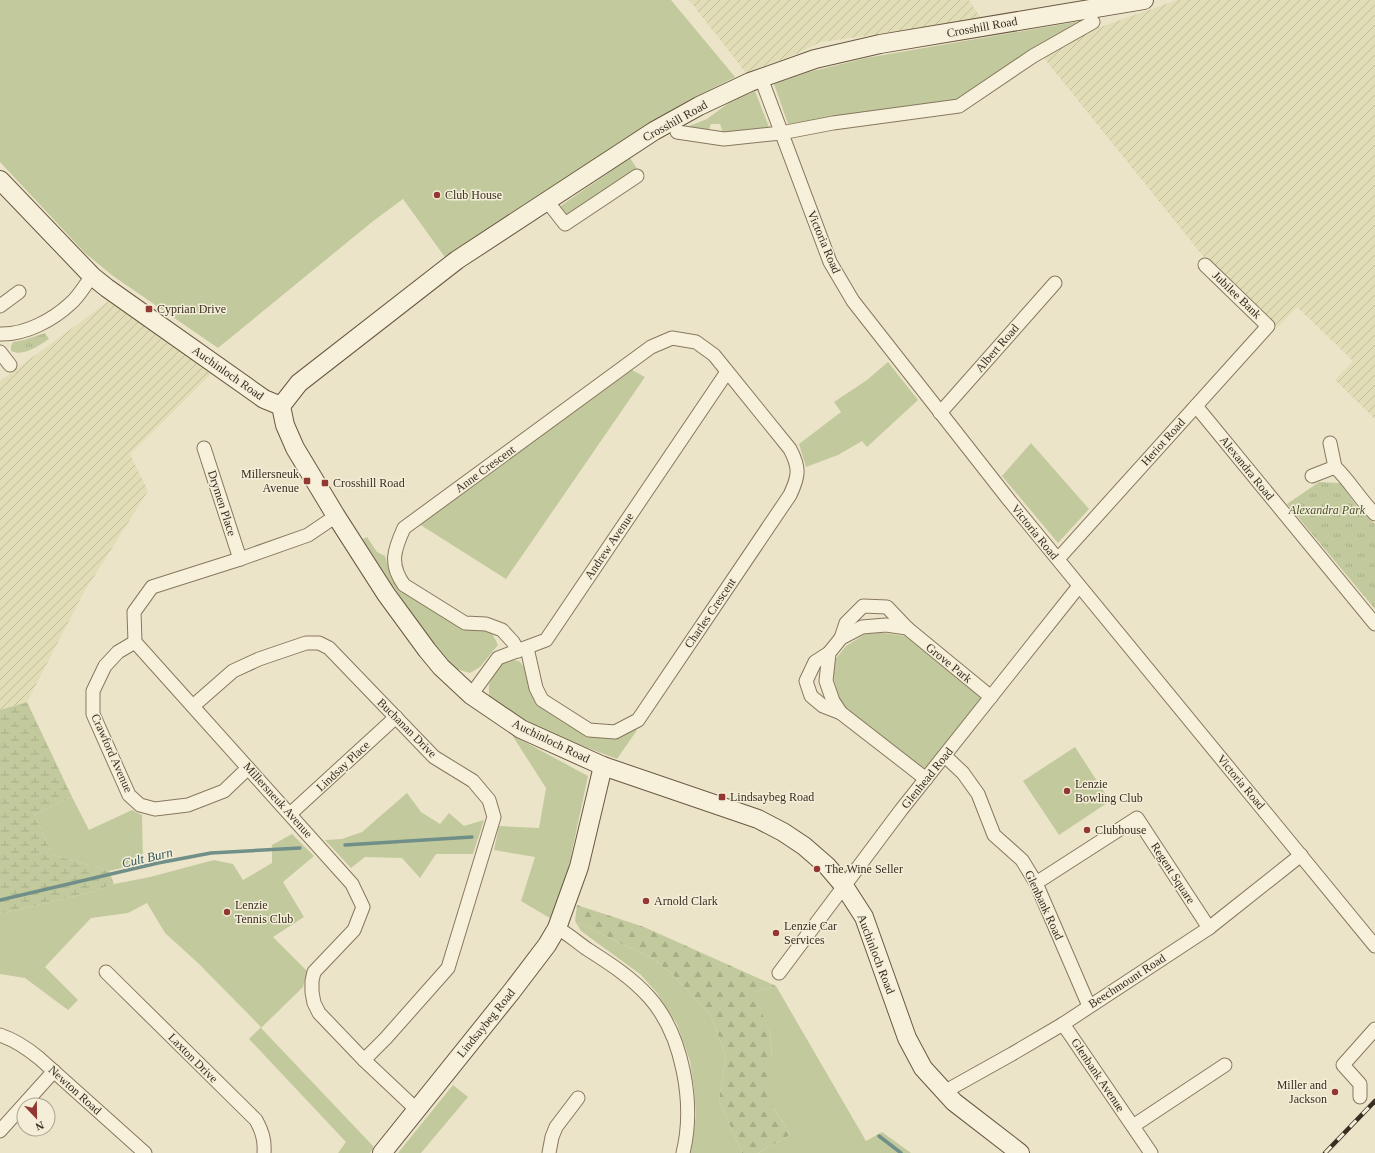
<svg xmlns="http://www.w3.org/2000/svg" width="1375" height="1153" viewBox="0 0 1375 1153" font-family="Georgia,serif">
<defs>
<pattern id="farmland-furrows" width="10" height="10" patternUnits="userSpaceOnUse"><rect width="10" height="10" fill="#e1ddb7"/><path d="M-1 1l2-2M0 10L10 0M9 11l2-2" fill="none" stroke="#c2be9d"/></pattern>
<pattern id="forest-firs" width="22" height="20" patternUnits="userSpaceOnUse"><rect width="22" height="20" fill="#c2ca9d"/><path d="M5 1l3.5 6h-7zM16 11l3.5 6h-7z" fill="#a7ae87"/></pattern>
<pattern id="wetland-marsh" width="20" height="14" patternUnits="userSpaceOnUse"><rect width="20" height="14" fill="#c2ca9d"/><path d="M1 5h8M5 5V1M11 12h8M15 12V8" fill="none" stroke="#a7ae87"/></pattern>
<pattern id="park-tufts" width="24" height="20" patternUnits="userSpaceOnUse"><rect width="24" height="20" fill="#c2ca9d"/><path d="M3 7l-1-3M5 7V3M7 7l1-3M15 17l-1-3M17 17v-4M19 17l1-3" fill="none" stroke="#a7ae87"/></pattern>
</defs>
<rect width="100%" height="100%" fill="#ece4c9"/>
<!-- farmland -->
<g fill="url(#farmland-furrows)">
<polygon points="689,0 969,0 981,18 886,33 821,42 796,54 746,73"/>
<polygon points="1177,0 1375,0 1375,419 1335,380 1353,361 1297,307 1277,328 1203,256 1043,57 1086,32"/>
<polygon points="109,301 213,372 130,454 148,491 83,594 27,702 0,710 0,381"/>
</g>
<!-- green -->
<g fill="#c2ca9d">
<polygon points="0,0 671,0 735,77 689,100 624,139 447,260 403,199 372,222 218,348 113,276 85,253 0,162"/>
<polygon points="1087,20 958,102 788,124 774,84 809,72 866,58"/>
<polygon points="755,91 769,127 723,133 720,124 711,124 708,132 684,128 707,119 734,99"/>
<polygon points="630,158 638,170 567,218 559,207"/>
<polygon points="888,362 918,400 867,447 862,441 838,455 806,467 799,444 841,412 834,402 867,380"/>
<polygon points="632,370 645,377 506,579 419,524"/>
<polygon points="1031,443 1089,509 1058,543 1002,476"/>
<polygon points="367,537 377,552 385,556 389,570 395,580 491,631 498,645 480,667 470,673 456,669 443,658 391,583 363,539"/>
<polygon points="867,633 884,633 905,636 981,698 925,769 846,708 840,700 834,681 834,661 846,646"/>
<polygon points="509,659 519,661 526,669 532,690 589,734 634,728 637,730 617,759 535,728 495,704 489,695 489,684 501,664"/>
<polygon points="512,735 588,776 565,884 553,920 521,901 535,857 494,850 499,826 539,828 546,788"/>
<polygon points="1075,747 1110,801 1059,835 1023,781"/>
<polygon points="407,793 421,812 440,824 449,813 464,826 484,820 473,854 436,854 420,878 402,858 365,857 351,868 325,840 342,839 362,832"/>
<polygon points="72,797 89,830 132,810 142,815 143,863 109,871 53,855 34,815"/>
<polygon points="292,834 314,856 283,882 304,917 273,937 307,971 303,987 261,1028 374,1147 370,1153 338,1153 346,1142 249,1039 261,1027 198,963 165,933 147,903 128,913 91,918 45,967 78,1000 68,1010 25,978 0,974 0,914 88,893 114,884 150,877 214,860 233,864 243,880 272,863 272,845"/>
<polygon points="575,921 653,959 673,975 711,1016 726,1056 719,1100 742,1153 691,1153 696,1115 694,1088 690,1061 677,1024 657,993 640,974 581,931"/>
<polygon points="776,986 866,1141 882,1132 911,1153 758,1153 790,1135 772,1105 772,1058 770,1033 753,992"/>
<polygon points="453,1085 468,1097 421,1153 398,1153"/>
</g>
<!-- forest -->
<polygon fill="url(#forest-firs)" points="577,905 644,927 776,986 754,992 770,1033 772,1058 772,1105 790,1135 758,1153 742,1153 719,1100 726,1056 711,1016 673,975 653,959 575,921"/>
<!-- wetland -->
<polygon fill="url(#wetland-marsh)" points="27,702 72,797 34,815 53,855 109,871 114,884 88,893 0,914 0,710"/>
<!-- park -->
<g fill="url(#park-tufts)">
<path d="M 45,333 L 49,339 C 38,346 24,357 11,351 L 11,346 L 13,342 L 24,340 Z"/>
<polygon points="1319,482 1340,483 1361,512 1375,524 1375,609 1287,504"/>
</g>
<g fill="none" stroke-linecap="round" stroke-linejoin="round">
<!-- stream -->
<g stroke="#708f89" stroke-width="3.5">
<polyline points="345,845 472,837"/>
<polyline points="0,900 158,863 211,853 300,848"/>
<polyline points="879,1136 901,1153"/>
</g>
<!-- minor casing -->
<g stroke="#88775f" stroke-width="15">
<g id="minor">
<polyline points="761,78 830,262 853,301 1009,500 1375,946"/>
<polyline points="677,132 724,139 781,133 833,123 959,106 1033,56 1093,22"/>
<polyline points="547,201 565,224 637,176"/>
<polyline points="0,306 19,292"/>
<path d="M 0,334 C 25,335 53,320 71,303 C 79,296 85,285 92,276"/>
<polyline points="0,352 10,365"/>
<polyline points="1196,406 1375,624"/>
<polyline points="940,413 1055,283"/>
<polyline points="204,448 240,559"/>
<path d="M 1335,467 C 1350,481 1360,500 1375,514"/>
<polyline points="1312,476 1335,467 1330,443"/>
<polyline points="336,516 308,535 240,559 152,587 134,612 135,642 352,884 363,907 354,930 314,972 312,981 312,992 314,1003 319,1013 364,1060 417,1110"/>
<polyline points="1058,559 1268,326 1205,265"/>
<polyline points="841,638 846,623 863,606 887,607 907,628"/>
<polyline points="135,642 118,652 105,666 93,691 93,714 129,795 140,805 155,809 188,805 224,791 248,768"/>
<path d="M 518,651 L 513,642 L 502,630 L 486,624 L 465,623 L 404,585 C 389,564 394,550 404,528 L 651,347 L 672,338 L 696,342 L 714,355 L 790,449 C 800,468 799,476 790,495 L 638,720 L 615,732 L 589,730 L 542,700 L 536,688 L 527,648"/>
<polyline points="829,653 815,662 806,681 811,696 823,706 841,713"/>
<polyline points="471,695 498,658 546,640 727,372"/>
<polyline points="193,706 233,671 259,659 306,643 319,643 329,648 434,757 473,781 489,800 494,817 448,968 386,1038 364,1060"/>
<polyline points="945,756 963,773 978,794 994,835 1022,860 1036,883 1089,1006"/>
<polyline points="926,779 841,713 833,701 826,681 829,653 841,638 862,627 886,625 907,628 991,697"/>
<polyline points="290,814 396,717"/>
<polyline points="1036,883 1137,818 1209,928"/>
<path d="M 557,928 C 567,933 577,942 587,949 C 609,963 631,977 649,997 C 683,1035 695,1104 683,1153"/>
<path d="M 106,972 L 256,1120 C 262,1131 265,1140 264,1153"/>
<polyline points="779,973 901,810 1079,586"/>
<polyline points="1063,1024 1151,1153"/>
<path d="M 0,1035 C 15,1040 27,1048 39,1058 L 145,1153"/>
<polyline points="944,1092 1012,1054 1063,1024 1209,928 1301,855"/>
<polyline points="1360,1097 1360,1084 1343,1065 1375,1029"/>
<polyline points="1133,1126 1225,1065"/>
<polyline points="0,1131 54,1071"/>
<polyline points="549,1153 552,1137 556,1127 578,1098"/>
</g>
</g>
<!-- secondary casing -->
<g stroke="#6a5842" stroke-width="20">
<g id="secondary">
<polyline points="0,180 92,276 107,288 264,399 281,406 285,425 295,448 336,516 386,594 427,650 441,667 471,695 521,729 603,766 758,819 783,832 804,846 827,866 844,886 864,917 907,1038 923,1068 954,1102 1020,1153"/>
<polyline points="281,406 299,383 457,260 654,131 699,106 750,82 815,59 880,44 1144,0"/>
<polyline points="382,1153 512,991 547,945 557,928 579,867 603,766"/>
</g>
</g>
<!-- minor -->
<use href="#minor" stroke="#f7f1dc" stroke-width="13"/>
<!-- secondary -->
<use href="#secondary" stroke="#f7f1dc" stroke-width="18"/>
<!-- rail casing -->
<g stroke="#392e21" stroke-width="4.5">
<polyline id="rail" points="1325,1153 1375,1101"/>
</g>
<!-- rail -->
<use href="#rail" stroke="#f4eed8" stroke-width="3" stroke-dasharray="9" stroke-linecap="butt"/>
</g>
<!-- markers -->
<g fill="#933732" stroke="#f4eed8" stroke-width="1.5">
<circle cx="437" cy="195" r="4"/>
<rect x="145" y="305" width="8" height="8" rx="2"/>
<rect x="303" y="477" width="8" height="8" rx="2"/>
<rect x="321" y="479" width="8" height="8" rx="2"/>
<circle cx="1067" cy="791" r="4"/>
<rect x="718" y="793" width="8" height="8" rx="2"/>
<circle cx="1087" cy="830" r="4"/>
<circle cx="817" cy="869" r="4"/>
<circle cx="646" cy="901" r="4"/>
<circle cx="227" cy="912" r="4"/>
<circle cx="776" cy="933" r="4"/>
<circle cx="1335" cy="1092" r="4"/>
</g>
<g text-anchor="middle" stroke-width="3" stroke-linejoin="round" paint-order="stroke">
<!-- street labels -->
<g font-size="12" fill="#392e21" stroke="#f4eed8">
<text transform="translate(982 27) rotate(-10)" y="4">Crosshill Road</text>
<text transform="translate(675 121) rotate(-29)" y="4">Crosshill Road</text>
<text transform="translate(824 242) rotate(67)" y="4">Victoria Road</text>
<text transform="translate(1237 295) rotate(44)" y="4">Jubilee Bank</text>
<text transform="translate(997 348) rotate(-49)" y="4">Albert Road</text>
<text transform="translate(228 373) rotate(35)" y="4">Auchinloch Road</text>
<text transform="translate(1163 442) rotate(-48)" y="4">Heriot Road</text>
<text transform="translate(1247 468) rotate(51)" y="4">Alexandra Road</text>
<text transform="translate(485 469) rotate(-36)" y="4">Anne Crescent</text>
<text transform="translate(222 503) rotate(72)" y="4">Drymen Place</text>
<text transform="translate(1035 532) rotate(51)" y="4">Victoria Road</text>
<text transform="translate(609 546) rotate(-56)" y="4">Andrew Avenue</text>
<text transform="translate(710 613) rotate(-56)" y="4">Charles Crescent</text>
<text transform="translate(949 663) rotate(39)" y="4">Grove Park</text>
<text transform="translate(407 728) rotate(45)" y="4">Buchanan Drive</text>
<text transform="translate(551 741) rotate(26)" y="4">Auchinloch Road</text>
<text transform="translate(112 753) rotate(66)" y="4">Crawford Avenue</text>
<text transform="translate(343 766) rotate(-43)" y="4">Lindsay Place</text>
<text transform="translate(927 778) rotate(-51)" y="4">Glenhead Road</text>
<text transform="translate(1241 782) rotate(50)" y="4">Victoria Road</text>
<text transform="translate(278 800) rotate(48)" y="4">Millersneuk Avenue</text>
<text transform="translate(1173 873) rotate(57)" y="4">Regent Square</text>
<text transform="translate(1044 905) rotate(65)" y="4">Glenbank Road</text>
<text transform="translate(876 954) rotate(69)" y="4">Auchinloch Road</text>
<text transform="translate(1127 981) rotate(-33)" y="4">Beechmount Road</text>
<text transform="translate(486 1023) rotate(-51)" y="4">Lindsaybeg Road</text>
<text transform="translate(193 1058) rotate(45)" y="4">Laxton Drive</text>
<text transform="translate(1098 1075) rotate(56)" y="4">Glenbank Avenue</text>
<text transform="translate(75 1090) rotate(42)" y="4">Newton Road</text>
</g>
<!-- poi labels -->
<g font-size="12" fill="#392e21" stroke="#f4eed8" text-anchor="start">
<text x="445" y="199">Club House</text>
<text x="157" y="313">Cyprian Drive</text>
<text x="299" y="478" text-anchor="end">Millersneuk<tspan x="299" dy="14">Avenue</tspan></text>
<text x="333" y="487">Crosshill Road</text>
<text x="1075" y="788">Lenzie<tspan x="1075" dy="14">Bowling Club</tspan></text>
<text x="730" y="801">Lindsaybeg Road</text>
<text x="1095" y="834">Clubhouse</text>
<text x="825" y="873">The Wine Seller</text>
<text x="654" y="905">Arnold Clark</text>
<text x="235" y="909">Lenzie<tspan x="235" dy="14">Tennis Club</tspan></text>
<text x="784" y="930">Lenzie Car<tspan x="784" dy="14">Services</tspan></text>
<text x="1327" y="1089" text-anchor="end">Miller and<tspan x="1327" dy="14">Jackson</tspan></text>
</g>
<!-- park labels -->
<g font-size="12" font-style="italic" fill="#475429" stroke="#f4eed8">
<text x="1327" y="514">Alexandra Park</text>
</g>
<!-- water labels -->
<g font-size="13" font-style="italic" fill="#325858" stroke="#f4eed8">
<text transform="translate(147 857) rotate(-13)" y="5">Cult Burn</text>
</g>
</g>
<!-- north arrow -->
<g transform="translate(36 1117) rotate(158)"><circle r="19" fill="#f4eed8" stroke="#a9a18f"/>
<path d="M0-3L7 15L0 10L-7 15Z" fill="#933732"/>
<text y="-6" font-size="11" font-weight="bold" text-anchor="middle" fill="#392e21">N</text>
</g>
</svg>
